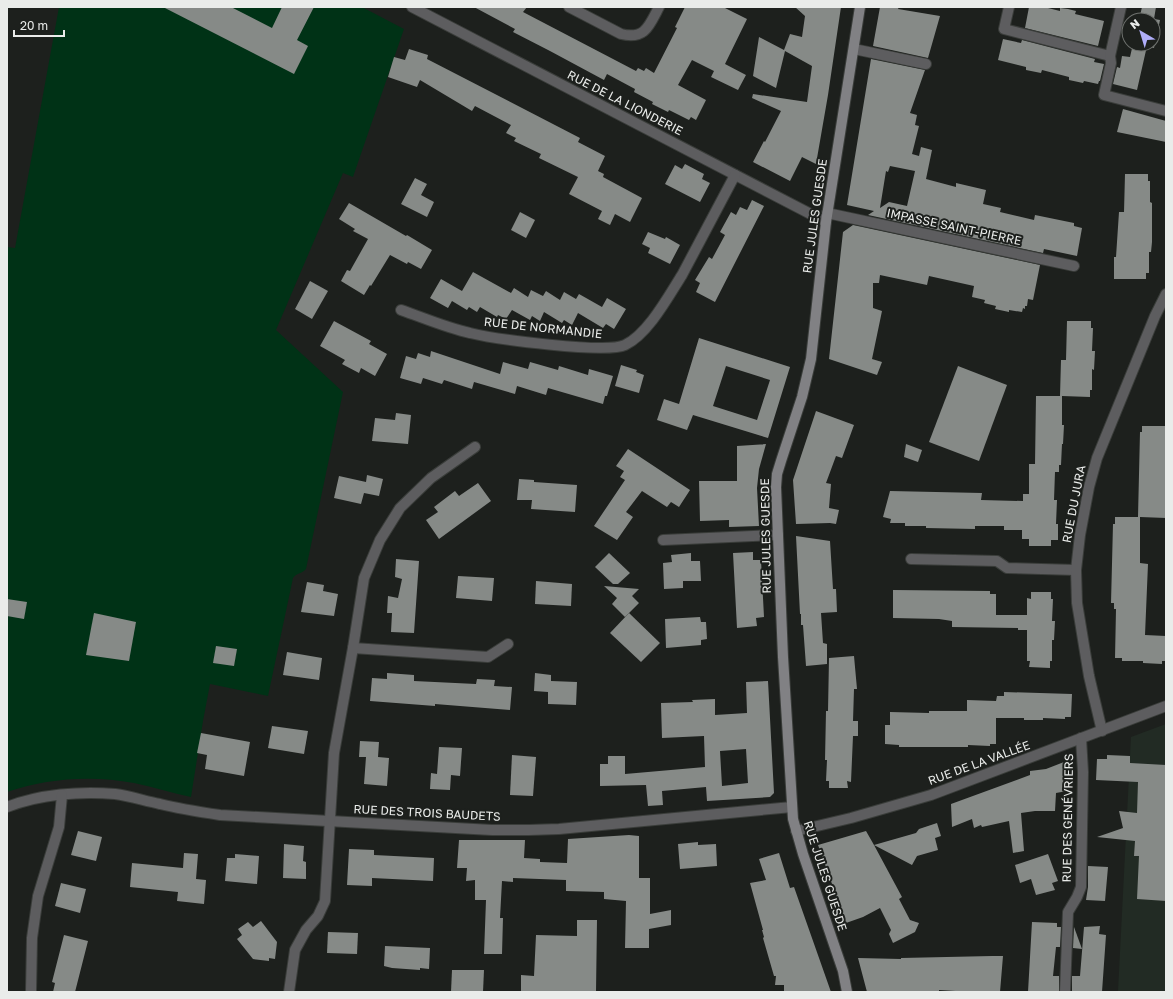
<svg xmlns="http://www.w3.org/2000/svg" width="1173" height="999" viewBox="0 0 1173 999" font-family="'Golos Text',sans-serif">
<rect width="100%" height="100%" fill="#1d201d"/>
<!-- built -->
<polygon fill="#222b24" points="1166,724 1166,992 1118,992 1131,737"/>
<!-- green -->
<path fill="#003216" d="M 59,7 L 362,7 L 404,29 L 353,177 L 343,173 L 276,330 L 343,392 L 306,569 C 302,574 296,573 293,578 L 268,696 L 210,684 L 203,721 L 191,797 C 172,793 153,787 134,783 C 92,775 47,778 7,792 L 7,247 L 15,248 Z"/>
<!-- building -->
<g fill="#868a87" fill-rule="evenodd">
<polygon points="163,7 231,7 272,28 282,7 314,7 297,40 308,46 294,74"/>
<polygon points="474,7 527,7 523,12 636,71 638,68 644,71 646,68 654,73 677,28 675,27 685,7 723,7 747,19 725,64 746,75 738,90 711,77 714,71 692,60 678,85 706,100 696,120 691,117 689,120 669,110 668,112 652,104 653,102 634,92 635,89 607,74 604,80 550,51 513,32 515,29"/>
<polygon points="795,7 841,7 828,95 816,164 802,157 790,181 753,162 764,141 765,142 781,111 752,98 753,94 807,102 812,66 785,51 776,88 753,76 759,37 784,50 790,34 802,37 805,16"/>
<polygon points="880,7 899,7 898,9 940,16 928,58 873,46"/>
<polygon points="1029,7 1044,7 1060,11 1060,8 1068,9 1076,11 1075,14 1104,21 1098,46 1025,28"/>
<polygon points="1142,7 1156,7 1154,19 1160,20 1154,48 1147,46 1137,90 1113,84 1117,67 1120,68 1122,56 1130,57 1133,44 1153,44 1153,20 1139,20"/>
<polygon points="1003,39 1021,43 1022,40 1095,59 1094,62 1104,64 1100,81 1099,81 1098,84 1084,81 1083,83 1069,80 1069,77 1042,70 1041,73 1026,70 1026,67 998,60"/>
<polygon points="409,49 428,55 427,59 580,138 578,142 605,156 598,171 604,174 603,177 642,198 630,222 615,214 610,225 598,219 602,211 569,194 578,177 539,158 541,154 514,141 516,138 506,133 511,125 475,106 472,111 420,80 417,87 388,77 394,57 405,60"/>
<path d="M 871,59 L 925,70 L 910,113 L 917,115 L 915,125 L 919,126 L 912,154 L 919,156 L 921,147 L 932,150 L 926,179 L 956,187 L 956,183 L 986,190 L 983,204 L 1001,208 L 1000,212 L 1034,220 L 1035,215 L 1074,223 L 1074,226 L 1082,228 L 1077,256 L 1044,249 L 1043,253 L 868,215 L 874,211 L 847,205 ZM 890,166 L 915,171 L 907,206 L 889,202 L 880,208 L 886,171 L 888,172 Z"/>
<polygon points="1123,109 1166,121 1166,142 1117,132"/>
<polygon points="685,164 704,174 702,179 710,183 700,202 665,184 675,165 682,169"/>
<polygon points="1125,174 1148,174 1148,181 1150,181 1150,202 1152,203 1152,242 1151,252 1149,252 1149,273 1146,273 1146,279 1114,279 1114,257 1116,257 1119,212 1124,212"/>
<polygon points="415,178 427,184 421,195 434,202 427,217 401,204"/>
<polygon points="752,200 764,206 715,302 696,292 700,283 695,280 709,257 712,259 725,235 720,232 731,212 736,215 740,207 747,210"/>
<polygon points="349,203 406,236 407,235 432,250 421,269 408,262 407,264 390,255 371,286 370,285 364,295 341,281 347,270 350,271 368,239 353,231 355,229 339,219"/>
<polygon points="520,212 535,220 526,238 511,230"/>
<polygon points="853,225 1040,265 1033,300 1028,299 1027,306 1025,306 1025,309 1023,308 1022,312 1009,310 1009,312 995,309 996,306 984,303 985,300 972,297 974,286 929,276 927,285 880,275 879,283 873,283 873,308 882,311 872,359 882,362 877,375 829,359 843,232"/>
<polygon points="648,232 665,239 666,237 680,245 670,264 648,253 650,248 642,244"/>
<polygon points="473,272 511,293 514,288 528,297 531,290 543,296 546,291 560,300 564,292 576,299 579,294 602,307 607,298 626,309 614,329 606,324 603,328 578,313 572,325 564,320 562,323 544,312 540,321 532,316 530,320 512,310 506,319 498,315 497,317 480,307 477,312 469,307 467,310 452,301 448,308 430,298 441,279 462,291"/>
<polygon points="310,281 328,291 312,319 295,309"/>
<polygon points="334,321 371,341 369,344 387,354 375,376 361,368 359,373 342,364 345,360 320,346"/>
<polygon points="1067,321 1091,321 1091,328 1093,328 1092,351 1095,351 1094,370 1092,369 1092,390 1090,390 1090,397 1062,396 1062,425 1064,425 1063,444 1062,444 1061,465 1059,465 1059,472 1055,472 1054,500 1057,500 1056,524 1058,524 1058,540 1051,540 1051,546 1029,546 1029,539 1022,539 1022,530 1004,530 1004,526 975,526 975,529 926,528 926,526 905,526 905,523 890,523 891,519 883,517 890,491 982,493 981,500 1023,501 1023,494 1029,494 1029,464 1035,464 1036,396 1060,396 1061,360 1066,360"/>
<path d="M 699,338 L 790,367 L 768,438 L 693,415 L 687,430 L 657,420 L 664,399 L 679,404 ZM 726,366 L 770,380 L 757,420 L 713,406 Z"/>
<polygon points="431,351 500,374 503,362 528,369 530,362 558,370 559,366 588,375 589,369 613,376 607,396 605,396 603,404 548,388 546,395 517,386 515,394 474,382 472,389 444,380 442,384 423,378 421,384 400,378 406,356 416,359 418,353 430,357"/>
<polygon points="621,365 637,370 636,372 644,375 639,393 615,386"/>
<polygon points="958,366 1007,385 979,461 929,442"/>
<polygon points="816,411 854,425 842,458 836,456 826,483 831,484 829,508 839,510 836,524 830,523 796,524 793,480"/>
<polygon points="396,413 411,415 408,444 372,441 375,418 395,420"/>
<polygon points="1142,426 1166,426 1166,518 1140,517 1140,563 1148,564 1145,635 1166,636 1166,661 1162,661 1162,664 1143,663 1143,661 1122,661 1122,658 1115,658 1116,609 1114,609 1114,603 1111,603 1113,524 1115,524 1115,517 1138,517 1140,432 1142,432"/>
<polygon points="766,444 759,469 757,488 759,526 729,527 729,520 700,521 699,481 737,481 737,446"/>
<polygon points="906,444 922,450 918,462 904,457"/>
<polygon points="628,449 690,490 679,507 671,502 667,507 642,491 626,512 633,517 617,540 594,526 625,480 620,477 624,471 616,466"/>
<polygon points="367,475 383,479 379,496 364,493 361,504 334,498 339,476 366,482"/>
<polygon points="519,479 534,480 534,482 577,485 575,512 531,509 532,500 517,500"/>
<polygon points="478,483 491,501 439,539 426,520 438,512 434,507 455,491 459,496"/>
<polygon points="796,536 830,541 833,589 836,589 837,612 821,613 823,643 827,644 827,664 806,666 803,625 801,625 801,614 800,614"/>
<polygon points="753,552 753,560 761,560 764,617 756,618 757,626 737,628 733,553"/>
<polygon points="609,553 630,573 618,584 613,584 595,567"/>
<polygon points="691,553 691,561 700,561 701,581 683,581 683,588 664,589 663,563 672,562 671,555"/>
<polygon points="396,559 419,561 414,633 391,632 392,613 387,613 388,596 398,598 402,579 395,577"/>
<polygon points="458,576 494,578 492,601 456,598"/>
<polygon points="536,581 572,584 571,606 535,604"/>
<polygon points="307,582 324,585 323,591 338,594 334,616 301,612"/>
<polygon points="604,586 639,589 632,596 639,603 625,617 612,604 617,598"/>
<polygon points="893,590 990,591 990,594 996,594 996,615 1027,615 1027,598 1031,599 1031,592 1051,592 1051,599 1053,599 1052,621 1055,621 1054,640 1052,640 1052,661 1050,661 1050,668 1029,667 1030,661 1027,661 1027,630 1018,630 1018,628 952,627 952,621 939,619 893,618"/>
<polygon points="7,599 27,602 24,619 7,616"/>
<polygon points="94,613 136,622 129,661 86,655"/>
<polygon points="629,613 660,643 641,662 610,633"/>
<polygon points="700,617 701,622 706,622 707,639 701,640 701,645 666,648 665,619"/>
<polygon points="216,646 237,649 234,666 213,663"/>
<polygon points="287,652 322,658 319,680 283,675"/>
<polygon points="854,656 857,689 854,689 853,721 858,721 858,736 853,736 851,782 847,781 848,788 829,788 829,781 826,781 827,760 825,760 826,711 828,711 829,658"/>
<polygon points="387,673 414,675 414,681 476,684 477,679 495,680 494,686 512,687 510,710 435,704 435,706 370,701 372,678 387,679"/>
<polygon points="535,673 551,675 551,681 577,682 576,705 548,704 548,692 534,691"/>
<path d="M 768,681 L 774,793 L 770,797 L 707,801 L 706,787 L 662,791 L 663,805 L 648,806 L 646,785 L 600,786 L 600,764 L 608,764 L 608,756 L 625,756 L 625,774 L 705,767 L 704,736 L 662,738 L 661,703 L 693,702 L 692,700 L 715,699 L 715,715 L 747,713 L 746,682 ZM 746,749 L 748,783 L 722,786 L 720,751 Z"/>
<polygon points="1004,692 1072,694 1071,717 1065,717 1065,719 1043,718 1043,720 1024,720 1024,718 996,718 996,744 990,744 990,746 968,745 968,747 899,747 899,745 885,744 885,725 890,725 890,712 929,713 929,711 967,711 967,700 996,701 997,696 1004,696"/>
<polygon points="272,726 308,731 304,754 268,748"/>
<polygon points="201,733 250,742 244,776 205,769 207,755 197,753"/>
<polygon points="360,741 379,742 378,757 389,758 387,786 364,784 366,757 359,757"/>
<polygon points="439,747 462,748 460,776 451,775 450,790 430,789 431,773 437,774"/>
<polygon points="512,755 536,757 533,796 510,795"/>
<polygon points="1107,755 1130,756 1130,763 1166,765 1166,901 1137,899 1139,856 1134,856 1135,841 1097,837 1123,828 1119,811 1137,813 1138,782 1096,780 1097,759 1107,759"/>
<polygon points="1064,762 1064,766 1070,766 1072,780 1067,779 1067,791 1056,793 1055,811 1035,811 1021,813 1024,851 1013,853 1009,821 982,827 981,825 974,828 972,819 952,827 951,804 1030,775 1030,771 1046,769"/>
<polygon points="937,823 941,836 935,838 938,850 917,856 912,865 874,845 902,897 899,899 910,920 919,923 915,932 893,943 889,934 891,930 880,908 863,917 846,923 818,845 866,831 874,845 916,833 919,829"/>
<polygon points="78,831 102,837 96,861 71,855"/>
<polygon points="629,835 639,836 639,878 650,878 650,914 671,910 671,925 649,929 649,948 625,948 626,901 604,899 604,892 566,891 566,880 513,878 513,882 502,881 500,918 503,918 502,954 484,954 486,900 475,900 475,880 466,881 467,868 457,868 459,840 525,840 524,858 540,859 540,862 567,863 568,839"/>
<polygon points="698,842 698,845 716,844 717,866 680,869 678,844"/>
<polygon points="284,844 304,846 303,861 306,862 306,879 283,878"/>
<polygon points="349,849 374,850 374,855 434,858 433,881 372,878 372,886 347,885"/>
<polygon points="184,853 198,854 196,879 206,880 204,904 177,901 178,892 130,887 132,863 183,868"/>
<polygon points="779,853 790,888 794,887 831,992 784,992 784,985 775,985 776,976 774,976 763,938 764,937 762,930 763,930 750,883 766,880 759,859"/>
<polygon points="235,854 259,856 257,884 225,881 227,858 235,858"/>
<polygon points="1048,854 1058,881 1052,883 1055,890 1036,895 1031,879 1020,883 1015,865"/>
<polygon points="1088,866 1108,867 1105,901 1086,900 1088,887"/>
<polygon points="61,883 86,889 80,913 55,906"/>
<polygon points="577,920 597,920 596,992 521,991 521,975 534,976 536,935 577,936"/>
<polygon points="261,921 277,942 275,959 269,958 269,961 253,959 237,939 242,935 238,929 248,922 253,927"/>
<polygon points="1032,922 1057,923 1057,927 1061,927 1060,947 1056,947 1053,976 1059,976 1059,992 1028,992"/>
<polygon points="1100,926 1099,934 1106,935 1102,992 1072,992 1072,976 1080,976 1084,927"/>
<polygon points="1074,927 1082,949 1073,948"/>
<polygon points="328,932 358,933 357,954 327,953"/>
<polygon points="64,935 88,941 75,992 53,992 55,983 52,982"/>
<polygon points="385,946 430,948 429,969 420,968 420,970 392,968 384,966"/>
<polygon points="992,956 1003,956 1000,992 972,992 939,990 939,992 867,992 858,958 901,959 901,958"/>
<polygon points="452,970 484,970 483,992 451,992"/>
</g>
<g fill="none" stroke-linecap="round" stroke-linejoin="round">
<!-- street casing -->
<g stroke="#3a3d3a" stroke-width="12">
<g id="street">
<polyline points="412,7 826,222"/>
<path d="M 569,7 L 621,34 C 645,40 649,26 659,7"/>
<polyline points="1009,7 1004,29 1110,56"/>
<polyline points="1121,7 1110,56 1111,63 1104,95 1166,111"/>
<polyline points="854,49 926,64"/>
<polyline points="827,213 1074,266"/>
<path d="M 401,310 C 424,318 447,328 470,333 C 494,339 606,354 625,345 C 648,334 668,297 682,275 L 735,175"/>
<polyline points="663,540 778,535"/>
<polyline points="911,559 997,561 1007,568 1076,570"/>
<polyline points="353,648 488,657 508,644"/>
<polyline points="1102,731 1089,676 1077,603 1076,570 1080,535 1089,487 1097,458 1155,316 1166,294"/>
<path d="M 7,807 C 40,794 81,791 115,794 C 130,796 145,801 160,804 C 180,809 200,812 220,815 L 492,830 L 529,830 L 559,829 L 792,807"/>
<polyline points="796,831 851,818 931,795 1166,706"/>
<polyline points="31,992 32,938 38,896 59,827 62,795"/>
<polyline points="289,992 295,950 306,930 318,916 325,901 334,753 353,648 364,578 380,540 400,508 431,478 475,447"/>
<polyline points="1065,992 1068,912 1077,897 1081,887 1083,772 1081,738"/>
</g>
</g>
<!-- secondary casing -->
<g stroke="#3a3d3a" stroke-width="12">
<polyline id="secondary" points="847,992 843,971 803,854 793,819 783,657 776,487 777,474 781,461 802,397 811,359 826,222 860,7"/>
</g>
<!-- street -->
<use href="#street" stroke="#5d5d5f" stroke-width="10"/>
<!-- secondary -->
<use href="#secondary" stroke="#818184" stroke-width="10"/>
</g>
<g text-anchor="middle" stroke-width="4" stroke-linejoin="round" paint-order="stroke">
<!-- street labels -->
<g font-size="12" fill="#eaecea" stroke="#1d201d">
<text transform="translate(625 103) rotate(27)" y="4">RUE DE LA LIONDERIE</text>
<text transform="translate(815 216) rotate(-82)" y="4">RUE JULES GUESDE</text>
<text transform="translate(954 227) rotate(12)" y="4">IMPASSE SAINT-PIERRE</text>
<text transform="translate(543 328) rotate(6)" y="4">RUE DE NORMANDIE</text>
<text transform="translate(1074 504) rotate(-79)" y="4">RUE DU JURA</text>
<text transform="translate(766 536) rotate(-91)" y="4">RUE JULES GUESDE</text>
<text transform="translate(979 763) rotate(-20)" y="4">RUE DE LA VALLÉE</text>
<text transform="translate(427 813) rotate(3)" y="4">RUE DES TROIS BAUDETS</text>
<text transform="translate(1068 818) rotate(-89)" y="4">RUE DES GENÉVRIERS</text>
<text transform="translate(825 876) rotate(72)" y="4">RUE JULES GUESDE</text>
</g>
</g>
<!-- border -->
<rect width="1173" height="999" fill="none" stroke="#eaecea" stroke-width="16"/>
<!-- north arrow -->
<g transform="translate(1141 32) rotate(322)"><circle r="19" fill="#1d201d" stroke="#6f726f"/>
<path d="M0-3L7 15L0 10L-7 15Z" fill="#b0aefa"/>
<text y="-6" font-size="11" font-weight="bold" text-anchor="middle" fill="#eaecea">N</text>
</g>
<!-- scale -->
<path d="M14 30v6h50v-6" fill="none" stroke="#eaecea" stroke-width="2"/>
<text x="20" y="30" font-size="12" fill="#eaecea" stroke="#1d201d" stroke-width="3" paint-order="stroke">20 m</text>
</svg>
